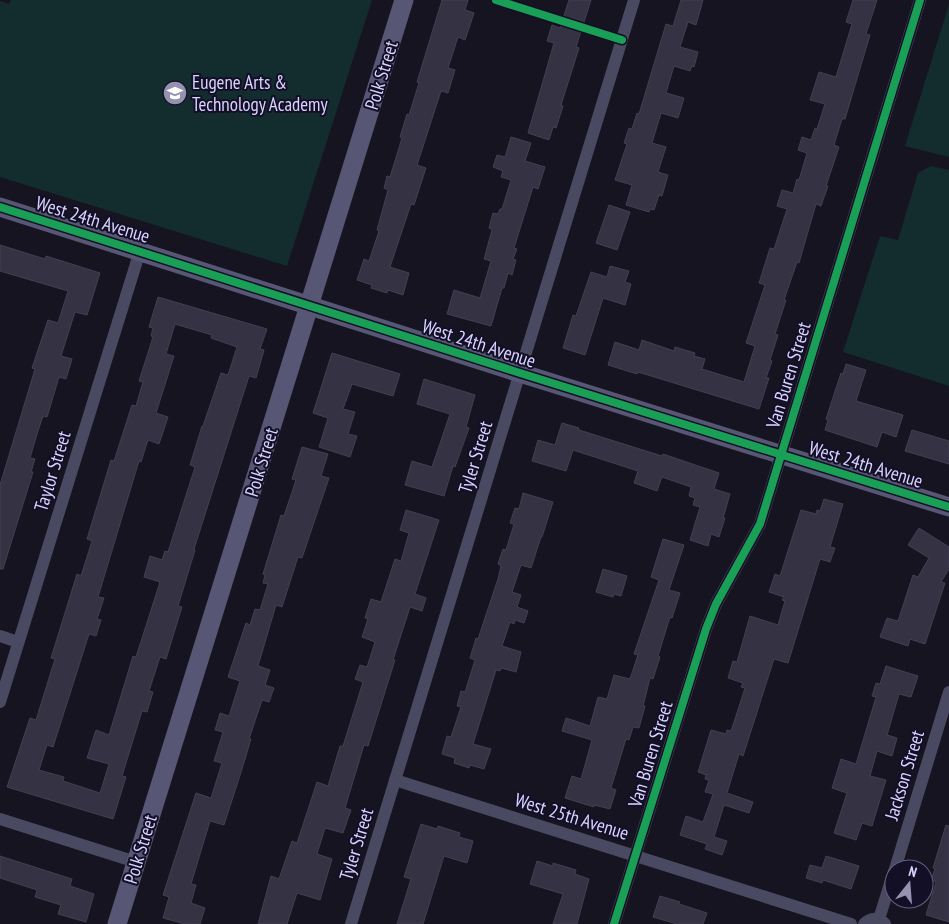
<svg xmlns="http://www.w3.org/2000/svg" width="949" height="924" viewBox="0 0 949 924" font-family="'PT Sans Narrow',sans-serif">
<rect width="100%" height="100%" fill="#161421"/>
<!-- green -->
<g fill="#132c2d">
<polygon points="11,0 372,0 287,266 0,177 0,1 9,4"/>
<polygon points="949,4 949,157 905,146"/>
<polygon points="931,166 949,170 949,386 843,352 880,236 898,240 918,173"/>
</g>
<!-- building -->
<g fill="#343243" stroke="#433f54" fill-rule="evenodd">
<polygon points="442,0 468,0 465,10 474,13 465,40 458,37 448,68 455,70 448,93 441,91 417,165 426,168 414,205 411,204 390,267 409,273 403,295 388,290 387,293 371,288 372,285 357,280 364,259 369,261 379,231 377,230 388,190 384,188 387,176 390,177 402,138 400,137 407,114 409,115 419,83 417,82"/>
<polygon points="569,0 591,0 576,47 579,48 561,105 563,106 556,128 553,127 549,140 528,133 554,43 547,41 552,25 560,28"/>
<polygon points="681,0 703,0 696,25 688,22 680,47 698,52 694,67 692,66 690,71 674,66 666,93 684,98 678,118 661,113 652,143 666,147 658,172 668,175 662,196 659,195 654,210 650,209 649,212 626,205 632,185 615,180 627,144 624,143 629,128 632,129 637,113 639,114 666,24 673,26"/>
<polygon points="853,0 877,0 866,34 870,35 845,119 842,119 834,145 839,147 826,186 828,186 821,206 816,204 799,263 797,262 784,300 786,300 775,334 778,335 770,360 772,361 766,378 769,378 759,409 638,372 637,374 608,365 615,342 639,350 642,340 674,351 675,347 695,353 694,356 705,359 702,369 744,382 755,346 746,343 765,285 759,283 770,248 774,249 787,209 777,206 782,190 793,193 797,179 799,180 807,153 798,150 802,137 811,140 815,128 817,129 825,104 810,100 819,72 836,77 852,24 846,22"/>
<polygon points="511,137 531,143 525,161 545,167 538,189 533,187 514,248 517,249 513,259 516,260 512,275 508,273 504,288 502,288 491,326 447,314 454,290 480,298 491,261 484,259 492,230 489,228 493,213 498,214 500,209 502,209 511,180 501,177 503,171 493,167 497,155 505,157"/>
<polygon points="609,205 630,212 617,250 596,243"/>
<polygon points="0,245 45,259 46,256 100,273 87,315 75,312 61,356 72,359 66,379 59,377 47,417 43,416 37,434 30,458 35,459 31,472 33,472 3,569 0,569 0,485 35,369 32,368 48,320 58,323 68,291 0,271"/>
<polygon points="610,266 629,271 625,282 631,284 625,305 603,298 585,355 563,348 573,315 576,316 591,272 607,277"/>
<path d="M 158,297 L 267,329 L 260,349 L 264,350 L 256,378 L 249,376 L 194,549 L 195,550 L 178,606 L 182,607 L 166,659 L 160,657 L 149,691 L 153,692 L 147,712 L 142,711 L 122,776 L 126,777 L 113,819 L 7,787 L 30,718 L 36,720 L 55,659 L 51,658 L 77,574 L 81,576 L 92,541 L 87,539 L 111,460 L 114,461 L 132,405 L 136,406 L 143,382 L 139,381 L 153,337 L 151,336 L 153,328 L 149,327 ZM 175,324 L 212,335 L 211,338 L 237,347 L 228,375 L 221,373 L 203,426 L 202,426 L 190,465 L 195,467 L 168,552 L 165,551 L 162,560 L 150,556 L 144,577 L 160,582 L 136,657 L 133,656 L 109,735 L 96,730 L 87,758 L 109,764 L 100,793 L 63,781 L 64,777 L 39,770 L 47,745 L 53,747 L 89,634 L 96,636 L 101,620 L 97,619 L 104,598 L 98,597 L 139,461 L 141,462 L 148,440 L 159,444 L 168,417 L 156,413 L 174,356 L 166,354 Z"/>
<polygon points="332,353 400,374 393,396 352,384 343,409 355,412 348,434 357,436 350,457 319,447 328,418 313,413"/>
<polygon points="846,364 866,370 856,401 903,415 896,437 882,432 877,447 825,430 828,420 826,419 841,373 843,374"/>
<polygon points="424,379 475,395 466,427 469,428 455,467 453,466 444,496 405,485 412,461 432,467 450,414 417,404"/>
<polygon points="562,423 579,428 579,430 662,456 663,454 719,473 714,489 730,494 723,518 725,518 719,537 711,534 708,546 690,540 700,507 693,505 695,498 689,496 691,487 662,477 657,491 634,483 638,471 573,450 566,471 532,461 538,440 555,445"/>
<polygon points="912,430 949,441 949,464 905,451"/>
<polygon points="302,447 328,454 321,476 329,478 302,558 298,557 282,607 276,605 258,666 270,670 265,685 274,688 269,702 262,700 249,739 251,739 242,769 224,825 210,821 191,884 196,885 191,903 205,908 200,924 185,924 163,918 169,897 163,895 196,793 211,798 222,763 214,761 223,732 215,730 220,713 229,716 240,681 228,677 246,623 250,625 255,609 260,610 268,584 263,583 265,575 263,574 281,515 284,516 296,480 292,479"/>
<polygon points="523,493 553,502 542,537 541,537 531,568 521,565 512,592 521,595 517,607 528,611 524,623 515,620 514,624 510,622 502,646 521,652 516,672 501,668 500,671 496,670 473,744 491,749 484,769 470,765 469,768 454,763 455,758 442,754 447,736 451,737 461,707 457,706 461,691 465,692 475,660 470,658 476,638 478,639 498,579 501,566 498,564 503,549 506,550 514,524 510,523 515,508 519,509"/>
<polygon points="824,499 843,504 830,547 835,548 830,562 820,559 788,663 774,659 743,756 739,754 727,793 753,802 749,813 724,805 714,837 727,841 722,855 705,849 707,844 680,835 686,816 703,822 713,794 705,792 709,780 705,779 706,775 698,772 711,730 726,734 727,730 731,731 735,719 745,688 741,687 743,683 728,678 733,661 737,662 750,616 778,625 785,601 782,600 784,597 769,592 775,574 780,576 801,510 816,514 817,510 820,511"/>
<polygon points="406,510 439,520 415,594 426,598 422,611 410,607 393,660 395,660 368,746 364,745 345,808 351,810 343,833 325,828 317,854 332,859 320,900 297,893 287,924 258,924 271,876 279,879 292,841 297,843 317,782 328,786 340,746 343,746 363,682 355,679 360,665 367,667 375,642 362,637 368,619 365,618 371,599 381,602 395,559 401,561 409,533 400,530"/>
<polygon points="919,528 949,547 949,569 941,582 945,583 925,644 910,639 908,646 880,637 887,618 898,621 913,575 918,577 929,558 908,545"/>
<polygon points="663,539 684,545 669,590 680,593 672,618 670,617 658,656 660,657 653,679 650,678 643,706 645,706 639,728 633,727 629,740 626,739 611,788 616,790 610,809 594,805 594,807 565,798 572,776 581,779 592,740 562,731 566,718 590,726 598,697 607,699 614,675 630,679 638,655 634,654 659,580 651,577"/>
<polygon points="603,569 627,576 621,596 614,594 613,597 596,592"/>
<polygon points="886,666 918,676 911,697 899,694 887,735 897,738 892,756 877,751 870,776 886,780 872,826 862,823 856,840 834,833 847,793 832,788 841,759 856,764 876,697 872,696 876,683 880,684"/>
<polygon points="421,824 437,829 438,826 460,833 459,837 473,841 467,863 444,856 423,924 397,924 411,879 404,877"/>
<polygon points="946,825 949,826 949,922 926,915 936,882 931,880 935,869 933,868"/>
<polygon points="0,856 72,879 70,886 94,894 86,922 58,914 61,905 35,897 37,890 0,878"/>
<polygon points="826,856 859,866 851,889 823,880 822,883 806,878 810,865 822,868"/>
<polygon points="537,861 553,866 553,863 576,870 575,874 589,879 577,924 553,924 563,894 530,884"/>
<polygon points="660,896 680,902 679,904 707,913 703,924 677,924 653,917"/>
</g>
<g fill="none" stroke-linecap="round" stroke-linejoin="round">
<!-- street -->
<g stroke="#4a4962" stroke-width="12">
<polyline points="0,636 18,642"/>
<polyline points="0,702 140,251"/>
<polyline points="395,780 851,924"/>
<polyline points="0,819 136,862"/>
<polyline points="895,869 949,692"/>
<polyline points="879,919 894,871"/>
<polyline points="351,924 634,0"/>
<polyline points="614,924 706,629 716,604 760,524 920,0"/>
<path d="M 864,924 C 871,917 879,917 885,924"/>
</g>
<!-- secondary -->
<g stroke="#575674" stroke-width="19">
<polyline points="0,207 520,373 949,507"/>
<polyline points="117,924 404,0"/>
</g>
<!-- cycleway casing -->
<g stroke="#130f26" stroke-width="11">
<g id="cycleway">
<polyline points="496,0 622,40"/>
<polyline points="0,207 520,373 949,507"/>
<polyline points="614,924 706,629 716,604 760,524 920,0"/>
</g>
</g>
<!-- cycleway -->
<use href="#cycleway" stroke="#1a9f57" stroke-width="8"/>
</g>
<!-- icons -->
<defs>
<g id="school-disc" transform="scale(1.25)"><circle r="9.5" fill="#9591b1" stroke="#130f26"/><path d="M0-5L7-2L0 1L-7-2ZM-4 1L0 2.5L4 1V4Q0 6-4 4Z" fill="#fff"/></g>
</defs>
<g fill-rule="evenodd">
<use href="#school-disc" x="175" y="93"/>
</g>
<g text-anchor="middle" stroke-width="4" stroke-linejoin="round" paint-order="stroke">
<!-- street labels -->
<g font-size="19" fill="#d9d4ff" stroke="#130f26">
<text transform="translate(381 75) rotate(-73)" y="7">Polk Street</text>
<text transform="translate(93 219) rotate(17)" y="7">West 24th Avenue</text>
<text transform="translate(479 343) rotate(18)" y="7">West 24th Avenue</text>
<text transform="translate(788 375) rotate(-73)" y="7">Van Buren Street</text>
<text transform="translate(475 457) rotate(-73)" y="7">Tyler Street</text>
<text transform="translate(261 462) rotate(-73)" y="7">Polk Street</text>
<text transform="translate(866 464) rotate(17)" y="7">West 24th Avenue</text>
<text transform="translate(52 471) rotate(-73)" y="7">Taylor Street</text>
<text transform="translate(650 754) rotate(-73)" y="7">Van Buren Street</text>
<text transform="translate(904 775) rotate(-73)" y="7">Jackson Street</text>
<text transform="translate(572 816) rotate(17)" y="7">West 25th Avenue</text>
<text transform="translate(356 844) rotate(-73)" y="7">Tyler Street</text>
<text transform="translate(140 849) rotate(-73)" y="7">Polk Street</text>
</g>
<!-- poi labels -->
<g font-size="19" fill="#d9d4ff" stroke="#130f26" text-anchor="start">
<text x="192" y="89">Eugene Arts &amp;<tspan x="192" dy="22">Technology Academy</tspan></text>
</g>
</g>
<!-- north arrow -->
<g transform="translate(909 884) rotate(17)"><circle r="24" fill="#130f26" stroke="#625e7d"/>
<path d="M0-4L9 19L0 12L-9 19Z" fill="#9591b1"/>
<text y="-8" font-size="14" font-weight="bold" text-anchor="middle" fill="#d9d4ff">N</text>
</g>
</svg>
